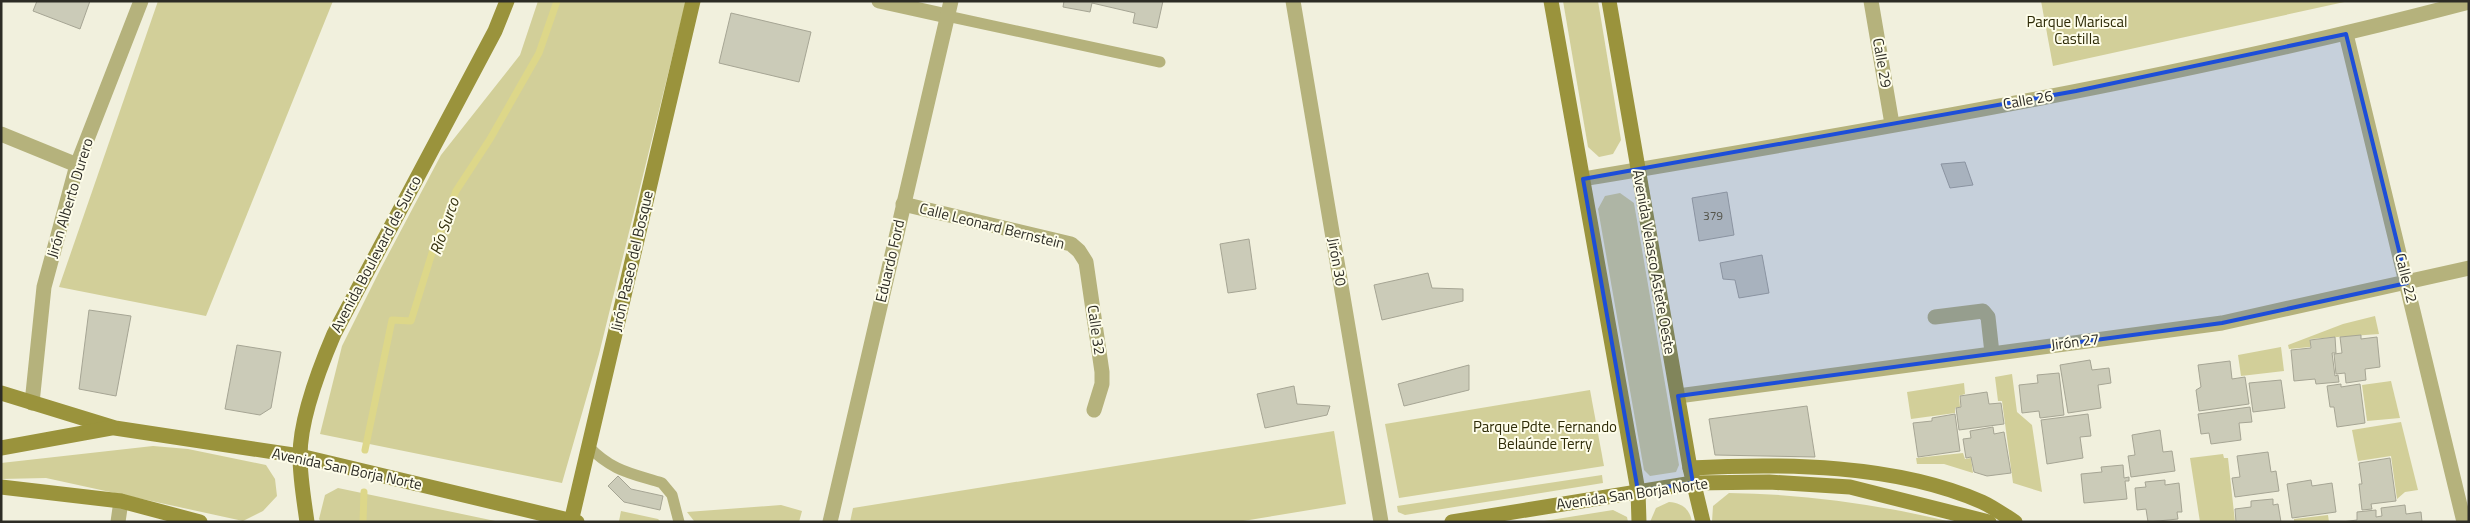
<svg xmlns="http://www.w3.org/2000/svg" width="2470" height="523" viewBox="0 0 2470 523" font-family="'Titillium Web',sans-serif">
<rect width="100%" height="100%" fill="#f1f0dd"/>
<!-- green -->
<g fill="#d2cf99">
<polygon points="158,1 333,1 206,316 59,287"/>
<polygon points="538,1 686,1 599,354 562,483 320,434 342,346 381,268 441,155 520,55"/>
<polygon points="1563,1 1598,1 1621,140 1613,154 1599,157 1588,147"/>
<polygon points="2041,1 2349,1 2053,66"/>
<polygon points="1620,193 1634,203 1679,465 1676,472 1650,476 1644,470 1598,209 1605,196"/>
<polygon points="2375,316 2379,334 2310,339 2310,347 2289,349 2288,345 2343,324"/>
<polygon points="2281,347 2284,371 2241,376 2238,355"/>
<polygon points="2012,374 2017,412 2032,425 2042,492 2013,483 2002,401 1998,401 1995,377"/>
<polygon points="2391,381 2400,418 2367,421 2362,385"/>
<polygon points="1964,383 1965,394 1959,396 1960,407 1955,408 1955,413 1911,419 1907,392"/>
<polygon points="1590,390 1604,466 1399,498 1385,424"/>
<polygon points="2401,422 2418,490 2405,492 2397,499 2391,456 2358,461 2352,430"/>
<polygon points="1334,431 1346,504 1237,522 850,522 853,508"/>
<polygon points="153,446 188,449 266,465 275,479 277,496 263,511 243,521 46,478 1,479 1,463"/>
<polygon points="1963,453 1965,459 1971,458 1973,473 1944,464 1917,464 1916,458"/>
<polygon points="2223,454 2224,458 2228,458 2235,522 2200,522 2190,458"/>
<polygon points="1602,475 1603,483 1405,515 1398,512 1397,506"/>
<polygon points="338,488 500,522 321,522 319,519 325,495"/>
<path d="M 1729,493 C 1804,494 1877,504 1951,522 L 1712,522 L 1713,506 Z"/>
<path d="M 1669,502 C 1682,503 1690,509 1692,522 L 1650,522 L 1656,508 Z"/>
<polygon points="781,505 802,511 799,522 699,522 694,521 687,512"/>
<polygon points="1613,510 1627,517 1628,522 1538,522"/>
<polygon points="621,511 658,519 661,522 619,521"/>
<polygon points="2328,515 2329,522 2294,522 2294,519"/>
</g>
<g fill="none" stroke-linecap="round" stroke-linejoin="round">
<!-- stream -->
<g stroke="#ddd789" stroke-width="7">
<polyline points="365,450 392,320 411,321 432,253 456,191 490,139 539,53 557,1"/>
<polyline points="363,522 364,492"/>
</g>
</g>
<!-- building -->
<g fill="#cbcbb8" stroke="#a6a594">
<polygon points="37,1 90,1 80,29 33,11"/>
<polygon points="1064,1 1163,1 1157,28 1133,23 1135,13 1092,3 1090,12 1063,7"/>
<polygon points="731,13 811,32 799,82 719,63"/>
<polygon points="1965,162 1973,185 1950,188 1941,164"/>
<polygon points="1727,192 1734,235 1699,241 1692,198"/>
<polygon points="1249,239 1256,289 1228,293 1220,244"/>
<polygon points="1762,255 1769,293 1739,298 1735,280 1723,279 1720,263"/>
<polygon points="1428,273 1432,288 1463,289 1463,301 1382,320 1374,285"/>
<polygon points="89,310 131,316 116,396 79,389"/>
<polygon points="2361,335 2361,339 2377,337 2380,367 2365,369 2366,380 2346,383 2345,373 2336,374 2334,354 2342,353 2340,337"/>
<polygon points="2335,337 2336,353 2332,353 2335,376 2338,375 2339,382 2316,384 2315,379 2294,381 2291,350 2311,348 2310,340"/>
<polygon points="237,345 281,352 271,408 260,415 225,409"/>
<polygon points="2090,360 2092,370 2109,368 2111,383 2098,385 2101,408 2068,413 2060,365"/>
<polygon points="2230,361 2232,379 2245,377 2249,404 2199,411 2196,390 2201,387 2198,365"/>
<polygon points="1469,365 1469,390 1404,406 1398,384"/>
<polygon points="2059,373 2064,415 2040,418 2039,411 2022,413 2019,385 2038,383 2037,375"/>
<polygon points="2281,380 2285,408 2253,412 2249,383"/>
<polygon points="2341,384 2341,387 2360,384 2365,423 2337,427 2334,407 2330,407 2327,386"/>
<polygon points="1294,386 1297,404 1330,406 1327,415 1265,428 1257,394"/>
<polygon points="1987,392 1989,404 2001,403 2004,424 1959,430 1956,408 1961,407 1960,396"/>
<polygon points="1807,406 1815,457 1715,455 1709,419"/>
<polygon points="2250,407 2252,422 2239,423 2241,440 2211,444 2209,433 2201,434 2198,414"/>
<polygon points="1955,414 1960,451 1918,457 1913,423 1932,421 1932,418"/>
<polygon points="2088,414 2091,436 2080,437 2083,458 2047,464 2041,420"/>
<polygon points="1993,427 1994,434 2004,432 2011,473 1987,476 1974,472 1971,457 1966,458 1963,439 1971,438 1970,431"/>
<polygon points="2160,430 2163,452 2172,451 2175,471 2131,477 2128,456 2135,455 2132,435"/>
<polygon points="2268,452 2271,472 2276,471 2279,491 2235,497 2232,478 2240,477 2237,456"/>
<polygon points="2390,458 2396,501 2371,504 2372,509 2362,510 2359,484 2362,484 2359,463"/>
<polygon points="2123,465 2124,478 2129,477 2129,481 2125,481 2127,499 2084,503 2081,474 2102,472 2101,467"/>
<polygon points="618,476 631,489 663,496 660,510 624,502 608,486"/>
<polygon points="2165,480 2165,485 2179,483 2182,512 2177,512 2178,519 2148,522 2146,509 2137,510 2135,488 2146,487 2145,482"/>
<polygon points="2311,480 2312,486 2332,483 2336,512 2292,518 2287,484"/>
<polygon points="2273,499 2273,505 2278,504 2281,522 2236,522 2235,509 2251,507 2251,501"/>
<polygon points="2405,505 2406,514 2421,512 2422,522 2342,522 2357,520 2357,512 2376,510 2376,517 2382,516 2381,508"/>
</g>
<g fill="none" stroke-linecap="round" stroke-linejoin="round">
<!-- lane -->
<g stroke="#b5b27c" stroke-width="11">
<polyline points="947,16 1160,62"/>
<path d="M 588,446 C 612,471 630,473 662,483 L 672,495 L 679,522"/>
</g>
<!-- street -->
<g stroke="#b5b27c" stroke-width="15">
<polyline points="879,1 947,16"/>
<polyline points="1293,1 1381,522"/>
<polyline points="1871,1 1892,124"/>
<polyline points="2346,34 2464,522"/>
<polyline points="1,134 77,165"/>
<path d="M 1583,179 C 1879,129 2178,79 2469,2"/>
<polyline points="903,204 1071,244 1079,251 1086,262 1102,372 1102,384 1094,410"/>
<polyline points="1935,317 1983,311 1988,317 1992,353"/>
<polyline points="1678,396 2222,323 2469,268"/>
<polyline points="32,403 44,287 77,165 141,1"/>
<polyline points="118,522 121,501"/>
<polyline points="830,522 951,1"/>
</g>
<!-- secondary -->
<g stroke="#9a933c" stroke-width="15">
<polyline points="1551,1 1638,491 1639,522"/>
<polyline points="1609,1 1690,468 1703,522"/>
<polyline points="1,393 115,428 300,456 577,522"/>
<polyline points="1,448 111,428"/>
<path d="M 1690,468 C 1783,463 1896,464 1982,502 C 1993,507 2004,515 2015,522"/>
<polyline points="1,487 121,501 200,522"/>
<path d="M 307,522 C 304,500 300,478 300,456 C 300,418 319,369 334,334 L 495,31 L 507,1"/>
<polyline points="571,522 693,1"/>
<polyline points="1452,522 1693,483 1769,482 1850,487 1989,522"/>
</g>
</g>
<!-- marked area -->
<path fill="#1d4ed8" fill-opacity="0.2" stroke="#1d4ed8" stroke-width="4" stroke-linejoin="round" d="M 2346,34 L 2407,283 L 2222,323 L 1678,396 L 1693,483 L 1638,491 L 1583,179 L 2076,91 Z"/>
<g text-anchor="middle" stroke-width="4" stroke-linejoin="round" paint-order="stroke">
<!-- number labels -->
<g font-size="12" fill="#54544a">
<text x="1713" y="220">379</text>
</g>
<!-- park labels -->
<g font-size="15" fill="#2e2b07" stroke="#fefdea">
<text x="2077" y="27">Parque Mariscal<tspan x="2077" dy="17">Castilla</tspan></text>
<text x="1545" y="432">Parque Pdte. Fernando<tspan x="1545" dy="17">Belaúnde Terry</tspan></text>
</g>
<!-- street labels -->
<g font-size="15" fill="#2d2c25" stroke="#fefdea">
<text transform="translate(1882 63) rotate(80)" y="5">Calle 29</text>
<text transform="translate(2028 100) rotate(-10)" y="5">Calle 26</text>
<text transform="translate(70 198) rotate(-73)" y="5">Jirón Alberto Durero</text>
<text transform="translate(992 226) rotate(14)" y="5">Calle Leonard Bernstein</text>
<text transform="translate(376 254) rotate(-62)" y="5">Avenida Boulevard de Surco</text>
<text transform="translate(632 261) rotate(-77)" y="5">Jirón Paseo del Bosque</text>
<text transform="translate(890 261) rotate(-77)" y="5">Eduardo Ford</text>
<text transform="translate(1337 262) rotate(80)" y="5">Jirón 30</text>
<text transform="translate(1654 262) rotate(80)" y="5">Avenida Velasco Astete Oeste</text>
<text transform="translate(2406 278) rotate(76)" y="5">Calle 22</text>
<text transform="translate(1096 330) rotate(82)" y="5">Calle 32</text>
<text transform="translate(2075 342) rotate(-7)" y="5">Jirón 27</text>
<text transform="translate(347 469) rotate(12)" y="5">Avenida San Borja Norte</text>
<text transform="translate(1632 494) rotate(-8)" y="5">Avenida San Borja Norte</text>
</g>
<!-- water labels -->
<g font-size="16" font-style="italic" fill="#2f2c09" stroke="#fefdea">
<text transform="translate(444 226) rotate(-71)" y="6">Río Surco</text>
</g>
</g>
<!-- border -->
<rect width="2470" height="523" fill="none" stroke="#2d2c25" stroke-width="5"/>
</svg>
